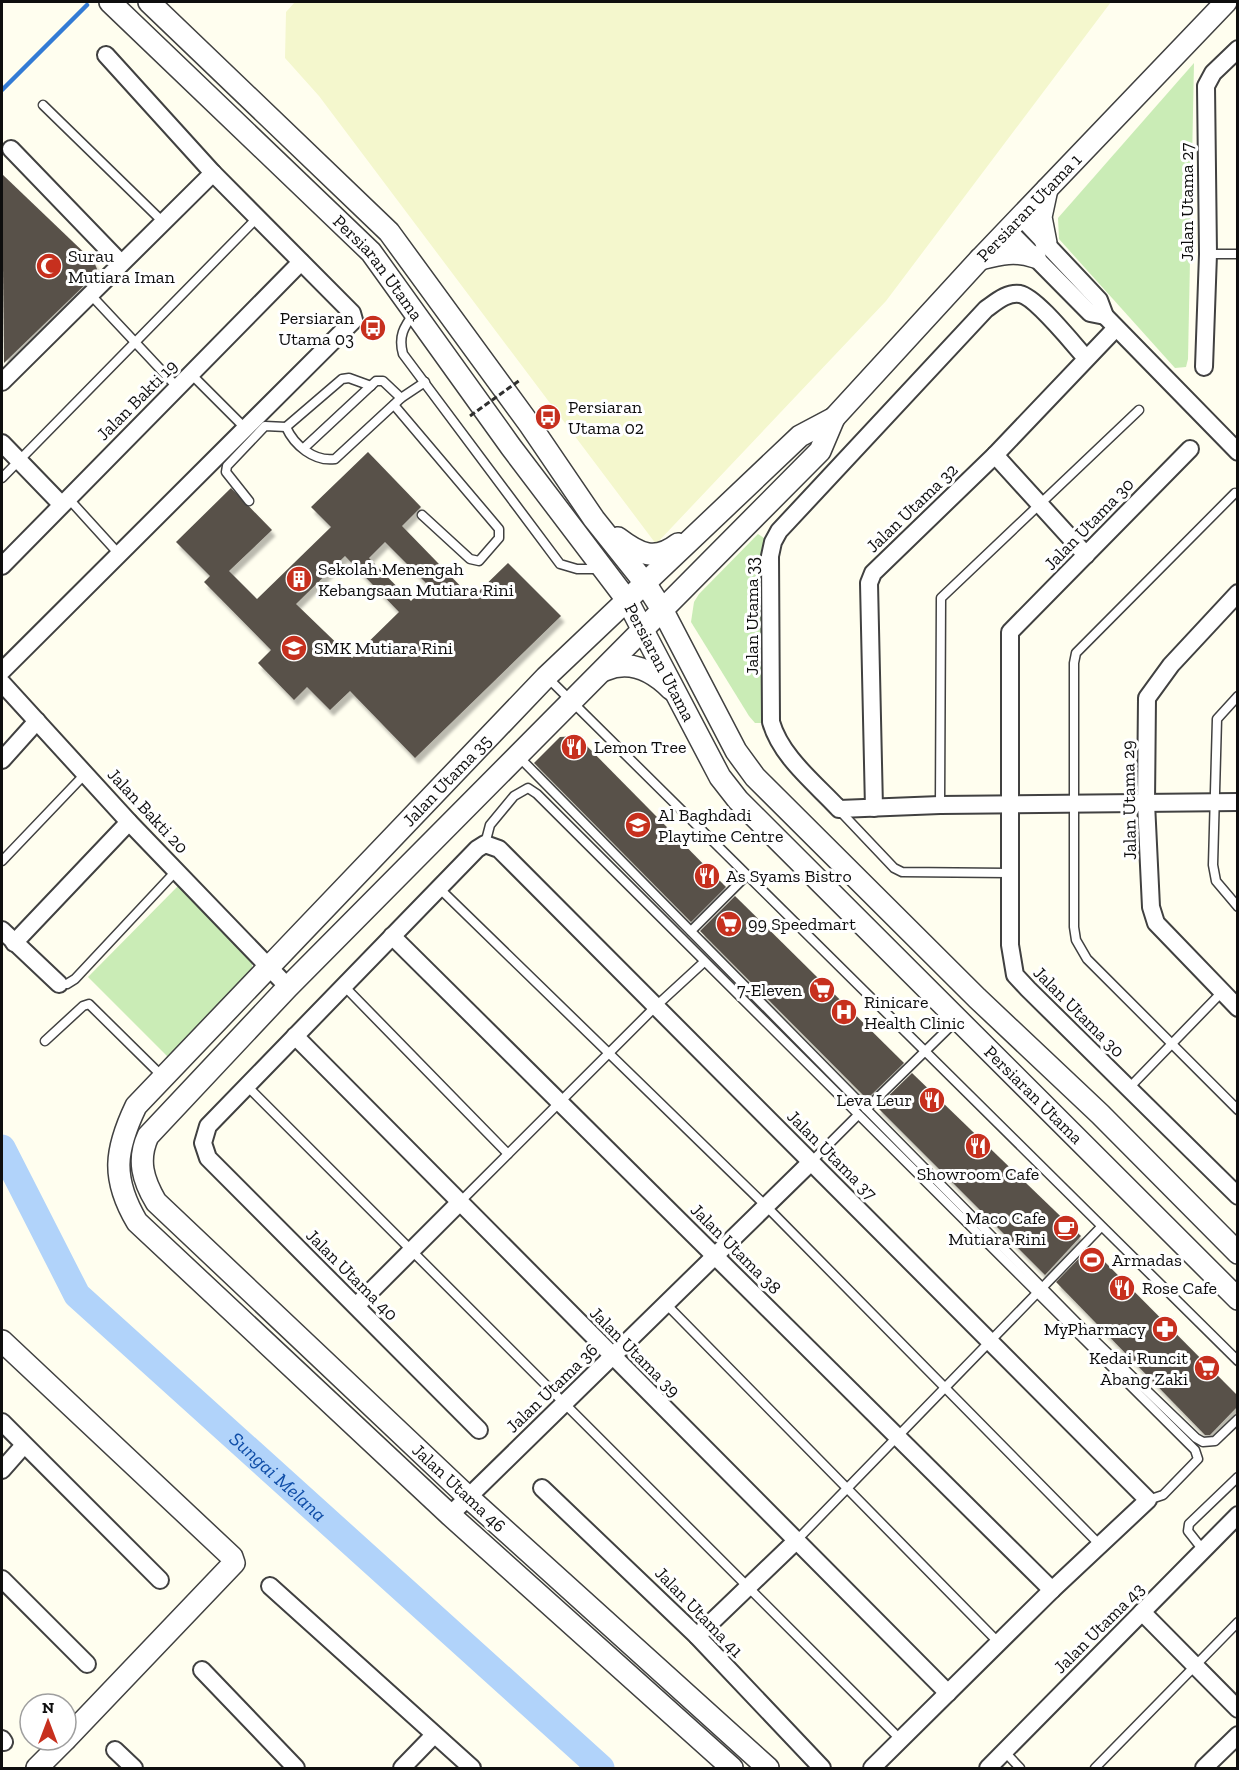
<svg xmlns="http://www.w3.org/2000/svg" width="1239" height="1770" viewBox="0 0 1239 1770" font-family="'Zilla Slab',serif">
<defs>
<filter id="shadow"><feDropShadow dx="3.5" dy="6" stdDeviation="1.5" flood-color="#0004"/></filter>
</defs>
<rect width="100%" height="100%" fill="#fffeef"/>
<!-- farmland -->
<polygon fill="#f4f7cd" points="295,2 1111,2 886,301 656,544 319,96 285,58 286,12"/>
<!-- green -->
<g fill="#caecb6">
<polygon points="1194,63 1188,359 1186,367 1175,368 1059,239 1058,218"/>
<polygon points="758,534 764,538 762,723 755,723 749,716 691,622 694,602 699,594"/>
<polygon points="180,884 252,960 252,969 248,978 171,1060 88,977"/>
</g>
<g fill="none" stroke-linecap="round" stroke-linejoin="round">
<!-- stream -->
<polyline stroke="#337bd5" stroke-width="4.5" points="2,90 87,5"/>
<!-- river -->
<path stroke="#b1d3fa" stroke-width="27" id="s1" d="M 2,1148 L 77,1295 L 601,1768"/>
</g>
<!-- building -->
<g fill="#58514a" fill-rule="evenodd" filter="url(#shadow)">
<polygon points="2,174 94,262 97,269 96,274 4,363"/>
<path d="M 368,452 L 421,507 L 402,526 L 472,598 L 508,563 L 561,616 L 415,758 L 350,691 L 330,710 L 307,687 L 294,700 L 258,663 L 271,650 L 204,582 L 210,576 L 176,542 L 231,488 L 272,530 L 229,571 L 257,599 L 331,527 L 311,507 ZM 385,542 L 427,584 L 411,601 L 369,558 ZM 345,556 L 399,612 L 352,658 L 296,604 Z"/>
<polygon points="577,736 726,887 691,922 534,763 560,737"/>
<polygon points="735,896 904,1063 867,1099 700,931"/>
<polygon points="912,1073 1081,1236 1045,1275 877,1107"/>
<polygon points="1090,1247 1238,1396 1238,1406 1210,1435 1205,1435 1056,1282"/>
</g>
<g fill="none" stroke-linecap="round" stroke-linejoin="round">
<!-- service casing -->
<g stroke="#414141" stroke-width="11">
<g id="service">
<polyline points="43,105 162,221"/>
<polyline points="1208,254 1238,254"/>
<polyline points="89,293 177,387"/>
<path d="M 414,313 C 404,327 398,336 403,354 L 560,564 L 577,569 L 601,569"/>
<polyline points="190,373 245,428"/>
<path d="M 371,386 L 349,378 L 342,379 L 286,427 C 294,445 314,462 335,459 L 401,398 L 425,382"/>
<polyline points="394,405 499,529 499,538 479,561 470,559 422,515"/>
<polyline points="304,448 376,381 383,381 401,398"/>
<polyline points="2,478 257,218"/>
<polyline points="1235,493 1076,653 1074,663 1074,927 1076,940 1087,959 1238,1110"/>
<polyline points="68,498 118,553"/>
<polyline points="249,501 226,472 227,466 265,426 286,427"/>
<polyline points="547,677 1238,1361"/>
<polyline points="1238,696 1217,719 1213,865 1216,881 1238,907"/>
<polyline points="519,757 1089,1335 1196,1438 1203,1442 1215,1441 1238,1419"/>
<polyline points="940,805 941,598 1139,410"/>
<polyline points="839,810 894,868 902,872 1008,873"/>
<polyline points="485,844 490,825 514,796 528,788 537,794 1195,1450 1198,1459 1163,1495 1148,1500"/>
<polyline points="2,861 86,773"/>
<polyline points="439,888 766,1206 1100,1545"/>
<polyline points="691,931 746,876"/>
<polyline points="59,984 67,984 75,979 177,870"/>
<polyline points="344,986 508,1154"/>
<polyline points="45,1041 83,1006 89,1004 163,1077"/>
<polyline points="247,1086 901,1740"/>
<polyline points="1128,1089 1222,992"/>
<polyline points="866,1109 958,1019"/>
<polyline points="811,1162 858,1115"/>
<polyline points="460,1202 655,1007 704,962"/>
<polyline points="1042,1288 1101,1227"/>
<polyline points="666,1304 999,1643"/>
<polyline points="796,1541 1038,1292"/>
<polyline points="1203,1550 1188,1531 1189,1524 1238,1477"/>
<polyline points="1004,1751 1020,1768"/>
<polyline points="1095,1768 1238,1622"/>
</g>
</g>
<!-- minor casing -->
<g stroke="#414141" stroke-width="20">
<g id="minor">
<polyline points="11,149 120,262"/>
<polyline points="1020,216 1099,300 1105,316 1238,452"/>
<polyline points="1008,230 1090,313 1105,316"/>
<path d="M 1086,358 C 1073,344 1036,297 1020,294 C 1007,292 996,302 986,309 L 779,531 L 773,542 L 770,556 L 771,722 C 781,757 815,783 839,809 L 940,805 L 1238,802"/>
<polyline points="1204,367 1208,254 1206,86 1213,73 1238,49"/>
<polyline points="2,382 213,173"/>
<polyline points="2,443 61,504"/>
<polyline points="1190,449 1010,632 1010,945 1015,975 1028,989 1238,1196"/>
<polyline points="995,455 1086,555"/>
<polyline points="2,566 301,262"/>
<polyline points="1238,593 1171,665 1147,698 1146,803 1151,907 1156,923 1238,1008"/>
<polyline points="2,671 354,320 352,313 213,173 106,55"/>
<polyline points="2,683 129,822 288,987"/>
<polyline points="2,760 37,721"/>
<polyline points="874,808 869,583 873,573 995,455 1116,328"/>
<polyline points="2,930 59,984"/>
<polyline points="392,936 1052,1590"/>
<polyline points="14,943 129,822"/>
<polyline points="295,1036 948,1693"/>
<polyline points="356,1306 460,1202"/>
<polyline points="2,1422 160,1580"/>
<polyline points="479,1430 208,1158 203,1143 208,1126 477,849 485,844 499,849 1148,1500 1052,1590 872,1768"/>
<polyline points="2,1470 24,1445"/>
<polyline points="542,1488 697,1636 822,1768"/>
<polyline points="450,1515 811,1162"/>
<polyline points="2,1579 87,1664"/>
<polyline points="270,1586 472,1768"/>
<polyline points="1142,1612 1238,1709"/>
<polyline points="697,1636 796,1541"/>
<polyline points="202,1670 296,1768"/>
<polyline points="2,1739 4,1742"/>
<polyline points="115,1750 134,1768"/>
<polyline points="402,1768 434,1735"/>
<polyline points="988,1768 1238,1515"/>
<polyline points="1204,1768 1238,1735"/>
</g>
</g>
<!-- tertiary casing -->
<g stroke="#414141" stroke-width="24">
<g id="tertiary">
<path id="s2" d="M 110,2 L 371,252 L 511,447 L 627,600 L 720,777 L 738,800 L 1238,1299"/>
<polyline points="149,2 389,232 530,425 594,519 645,583 663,611 736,751 755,777 977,998 1100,1114 1238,1253"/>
<polyline points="1046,243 1041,217 1047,189"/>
<path d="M 980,259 C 1000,254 1015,250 1035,257"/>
<path d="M 618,538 C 639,554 655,562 678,544"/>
<path d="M 605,670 C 630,659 653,671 671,689"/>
<polyline points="2,1341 232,1557 234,1563 66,1739"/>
<polyline points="37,1768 65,1740"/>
<path id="s3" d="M 732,1768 L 450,1515 L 137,1222 C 111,1178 115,1150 136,1106 L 546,677 L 800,436 L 834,418 L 980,259 L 1226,2"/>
<path d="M 768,1768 L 468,1497 L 156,1202 C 143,1180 137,1160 148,1136 L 288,987 L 820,451 L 834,418"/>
</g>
</g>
<!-- path -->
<polyline stroke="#303030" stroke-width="3" stroke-dasharray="6 3" stroke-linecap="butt" points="2,277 3,277"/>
<!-- service -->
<use href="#service" stroke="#fff" stroke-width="8"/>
<!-- minor -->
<use href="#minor" stroke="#fff" stroke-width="16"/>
<!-- tertiary -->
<use href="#tertiary" stroke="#fff" stroke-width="21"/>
<!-- path-bridge -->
<polyline stroke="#303030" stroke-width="3" stroke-dasharray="6 3" stroke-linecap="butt" points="470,416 520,380"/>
</g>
<!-- icons -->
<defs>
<g id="mosque-disc" transform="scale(1.35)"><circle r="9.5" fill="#c7301e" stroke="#fff"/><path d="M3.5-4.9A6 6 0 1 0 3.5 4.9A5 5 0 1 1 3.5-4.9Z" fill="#fff"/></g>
<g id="bus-disc" transform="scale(1.35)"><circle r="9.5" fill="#c7301e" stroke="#fff"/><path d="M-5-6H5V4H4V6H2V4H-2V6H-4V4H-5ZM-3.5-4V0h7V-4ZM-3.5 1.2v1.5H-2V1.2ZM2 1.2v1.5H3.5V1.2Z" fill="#fff"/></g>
<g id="building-disc" transform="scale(1.35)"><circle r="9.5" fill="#c7301e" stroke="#fff"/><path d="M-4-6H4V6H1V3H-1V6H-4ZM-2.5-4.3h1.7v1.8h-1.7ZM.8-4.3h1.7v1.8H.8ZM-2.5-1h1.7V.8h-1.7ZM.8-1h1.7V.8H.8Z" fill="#fff"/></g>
<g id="school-disc" transform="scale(1.35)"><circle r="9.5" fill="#c7301e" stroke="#fff"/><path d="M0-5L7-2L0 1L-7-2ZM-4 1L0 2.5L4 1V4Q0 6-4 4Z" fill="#fff"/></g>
<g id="restaurant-disc" transform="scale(1.35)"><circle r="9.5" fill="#c7301e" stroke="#fff"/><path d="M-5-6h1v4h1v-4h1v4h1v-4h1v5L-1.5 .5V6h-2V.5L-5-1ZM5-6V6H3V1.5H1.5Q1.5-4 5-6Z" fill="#fff"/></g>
<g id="supermarket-disc" transform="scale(1.35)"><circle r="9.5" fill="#c7301e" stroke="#fff"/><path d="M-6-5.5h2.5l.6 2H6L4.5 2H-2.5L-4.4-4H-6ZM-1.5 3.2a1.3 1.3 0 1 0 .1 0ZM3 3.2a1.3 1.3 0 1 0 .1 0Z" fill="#fff"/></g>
<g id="hospital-disc" transform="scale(1.35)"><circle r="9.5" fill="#c7301e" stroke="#fff"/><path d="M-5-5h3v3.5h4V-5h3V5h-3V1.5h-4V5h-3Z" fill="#fff"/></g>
<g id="cafe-disc" transform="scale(1.35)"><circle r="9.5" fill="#c7301e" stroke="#fff"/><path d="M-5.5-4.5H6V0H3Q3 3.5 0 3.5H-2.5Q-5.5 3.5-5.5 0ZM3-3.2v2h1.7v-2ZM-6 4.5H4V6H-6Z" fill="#fff"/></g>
<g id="stadium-disc" transform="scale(1.35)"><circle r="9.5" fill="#c7301e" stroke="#fff"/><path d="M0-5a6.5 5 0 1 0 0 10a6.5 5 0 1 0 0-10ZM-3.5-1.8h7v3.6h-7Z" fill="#fff"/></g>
<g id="pharmacy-disc" transform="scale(1.35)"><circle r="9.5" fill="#c7301e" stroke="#fff"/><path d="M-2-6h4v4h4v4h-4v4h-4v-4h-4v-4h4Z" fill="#fff"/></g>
</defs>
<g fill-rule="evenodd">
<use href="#mosque-disc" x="49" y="266"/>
<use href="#bus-disc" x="373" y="328"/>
<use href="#bus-disc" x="548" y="417"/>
<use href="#building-disc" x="299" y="579"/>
<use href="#school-disc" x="294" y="648"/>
<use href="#restaurant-disc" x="574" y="747"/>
<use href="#school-disc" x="638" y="825"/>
<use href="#restaurant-disc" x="707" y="876"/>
<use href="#supermarket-disc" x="729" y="924"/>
<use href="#supermarket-disc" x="822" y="990"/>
<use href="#hospital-disc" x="844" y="1012"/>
<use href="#restaurant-disc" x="932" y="1100"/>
<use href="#restaurant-disc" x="978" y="1146"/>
<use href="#cafe-disc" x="1066" y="1228"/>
<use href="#stadium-disc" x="1092" y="1260"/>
<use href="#restaurant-disc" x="1122" y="1288"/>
<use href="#pharmacy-disc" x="1165" y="1329"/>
<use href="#supermarket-disc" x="1207" y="1368"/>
</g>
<g text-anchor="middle" stroke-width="6" stroke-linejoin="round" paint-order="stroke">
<!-- street labels -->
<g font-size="18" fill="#0e0e0e" stroke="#fff">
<text transform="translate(1187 202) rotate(-90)" y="6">Jalan Utama 27</text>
<text dy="6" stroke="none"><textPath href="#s3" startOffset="2199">Persiaran Utama 1</textPath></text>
<text dy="6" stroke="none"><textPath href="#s2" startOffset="378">Persiaran Utama</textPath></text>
<text transform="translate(137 400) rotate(-45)" y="6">Jalan Bakti 19</text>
<text transform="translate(912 508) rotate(-44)" y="6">Jalan Utama 32</text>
<text transform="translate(1089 524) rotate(-46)" y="6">Jalan Utama 30</text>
<text transform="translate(752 616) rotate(-90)" y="6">Jalan Utama 33</text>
<text dy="6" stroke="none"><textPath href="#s2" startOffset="864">Persiaran Utama</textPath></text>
<text dy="6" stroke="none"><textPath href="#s3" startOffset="1380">Jalan Utama 35</textPath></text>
<text transform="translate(1129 800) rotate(-91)" y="6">Jalan Utama 29</text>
<text transform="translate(148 811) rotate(47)" y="6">Jalan Bakti 20</text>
<text transform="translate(1079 1012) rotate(45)" y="6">Jalan Utama 30</text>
<text dy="6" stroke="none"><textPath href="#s2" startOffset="1440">Persiaran Utama</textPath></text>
<text transform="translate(832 1155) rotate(45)" y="6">Jalan Utama 37</text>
<text transform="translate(736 1249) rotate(45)" y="6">Jalan Utama 38</text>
<text transform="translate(352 1275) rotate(45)" y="6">Jalan Utama 40</text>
<text transform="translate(635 1352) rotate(45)" y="6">Jalan Utama 39</text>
<text transform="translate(552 1388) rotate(-44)" y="6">Jalan Utama 36</text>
<text transform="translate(459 1488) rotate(43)" y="6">Jalan Utama 46</text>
<text transform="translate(699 1612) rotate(46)" y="6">Jalan Utama 41</text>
<text transform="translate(1099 1628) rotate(-45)" y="6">Jalan Utama 43</text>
</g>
<!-- poi labels -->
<g font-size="18" fill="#0e0e0e" stroke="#fff" text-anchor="start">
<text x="68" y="262">Surau<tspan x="68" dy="21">Mutiara Iman</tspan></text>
<text x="354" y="324" text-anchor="end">Persiaran<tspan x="354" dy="21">Utama 03</tspan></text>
<text x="568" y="413">Persiaran<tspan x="568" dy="21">Utama 02</tspan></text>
<text x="318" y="575">Sekolah Menengah<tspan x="318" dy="21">Kebangsaan Mutiara Rini</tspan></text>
<text x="314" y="654">SMK Mutiara Rini</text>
<text x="594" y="753">Lemon Tree</text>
<text x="658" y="821">Al Baghdadi<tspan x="658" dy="21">Playtime Centre</tspan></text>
<text x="726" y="882">As Syams Bistro</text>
<text x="748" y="930">99 Speedmart</text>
<text x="802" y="996" text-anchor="end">7-Eleven</text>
<text x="864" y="1008">Rinicare<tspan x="864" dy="21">Health Clinic</tspan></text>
<text x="912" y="1106" text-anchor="end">Leva Leur</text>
<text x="978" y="1180" text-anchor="middle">Showroom Cafe</text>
<text x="1046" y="1224" text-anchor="end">Maco Cafe<tspan x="1046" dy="21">Mutiara Rini</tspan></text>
<text x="1112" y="1266">Armadas</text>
<text x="1142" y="1294">Rose Cafe</text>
<text x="1146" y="1335" text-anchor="end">MyPharmacy</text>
<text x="1188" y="1364" text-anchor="end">Kedai Runcit<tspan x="1188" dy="21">Abang Zaki</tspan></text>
</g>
<!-- water labels -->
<g font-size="20" font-style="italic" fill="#104ea8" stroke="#fff">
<text dy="7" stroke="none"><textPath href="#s1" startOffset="436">Sungai Melana</textPath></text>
</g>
</g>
<!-- border -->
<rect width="1239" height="1770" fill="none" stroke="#0e0e0e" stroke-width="6"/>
<!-- north arrow -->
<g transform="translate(48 1722)"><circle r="28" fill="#ffffff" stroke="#9f9f9f" stroke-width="1.5"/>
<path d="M0-4.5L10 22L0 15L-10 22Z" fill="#c7301e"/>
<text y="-9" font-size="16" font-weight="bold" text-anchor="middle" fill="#0e0e0e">N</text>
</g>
</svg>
